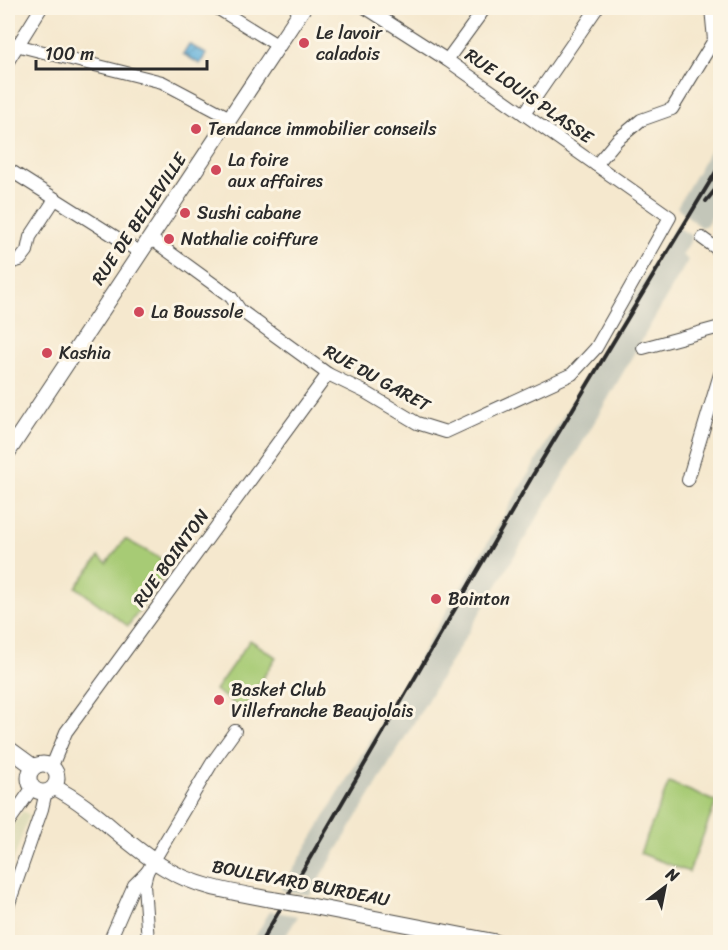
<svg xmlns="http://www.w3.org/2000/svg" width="728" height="950" viewBox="0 0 728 950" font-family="Sriracha,sans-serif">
<defs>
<pattern id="water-waves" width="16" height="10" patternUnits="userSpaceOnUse" patternTransform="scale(1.5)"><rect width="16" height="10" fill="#61b0db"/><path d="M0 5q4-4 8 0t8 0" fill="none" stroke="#508fb2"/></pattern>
</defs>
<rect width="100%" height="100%" fill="#fcf5e5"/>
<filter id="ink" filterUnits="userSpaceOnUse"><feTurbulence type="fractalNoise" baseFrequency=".0167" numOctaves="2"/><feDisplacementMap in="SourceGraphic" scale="12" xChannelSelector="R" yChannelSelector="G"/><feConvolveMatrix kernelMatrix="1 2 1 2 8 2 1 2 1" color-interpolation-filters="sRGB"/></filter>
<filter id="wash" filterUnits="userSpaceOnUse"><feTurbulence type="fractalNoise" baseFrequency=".008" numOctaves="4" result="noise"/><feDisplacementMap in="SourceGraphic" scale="24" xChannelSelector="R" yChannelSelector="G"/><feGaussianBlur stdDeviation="1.35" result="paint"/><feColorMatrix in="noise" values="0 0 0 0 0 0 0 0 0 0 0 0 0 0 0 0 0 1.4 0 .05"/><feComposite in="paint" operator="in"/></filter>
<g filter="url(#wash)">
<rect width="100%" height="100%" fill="#f5e8ce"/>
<!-- built -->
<polygon fill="#dfddbb" points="23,811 29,815 8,876 8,831"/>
<!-- railway -->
<g fill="#c3c6b9">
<polygon points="720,133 720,202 707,225 700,227 677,207"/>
<polygon points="676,226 693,237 682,255 688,260 580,447 310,895 281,890"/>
<polygon points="270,911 298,916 282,942 252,942"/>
</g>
<!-- park -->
<g fill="#a7cb75" stroke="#697b50" stroke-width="1.5">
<polygon points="125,539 172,565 128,626 76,587 99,557 107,563"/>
<polygon points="250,640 276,657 243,710 215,690"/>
<polygon points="669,782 716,802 689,872 640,853"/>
</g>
<!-- water -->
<polygon fill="url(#water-waves)" stroke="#466e83" stroke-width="1.5" points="189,44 206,54 200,64 183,54"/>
</g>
<g filter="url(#ink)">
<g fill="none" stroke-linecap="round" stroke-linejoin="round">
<!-- minor casing -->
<g stroke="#494743" stroke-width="14">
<g id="minor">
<polyline points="217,8 277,45"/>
<polyline points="8,43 162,82 230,118"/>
<polyline points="447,60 485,8"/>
<polyline points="8,61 41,8"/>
<polyline points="524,114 597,8"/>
<polyline points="596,165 617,140 641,120 672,109 714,40 711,8"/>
<polyline points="8,169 141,253"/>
<polyline points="150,238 231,297 240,310 328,374 365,392 417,423 446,432 572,374 596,348 670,217 447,60 366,8"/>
<polyline points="702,238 720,251"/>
<polyline points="9,263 20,260 27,251 30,237 55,199"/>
<polyline points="643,348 720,327"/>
<polyline points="688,480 720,374"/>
<polyline points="52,766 66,732 328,374"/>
<polyline points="8,823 33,787"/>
<polyline points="147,872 144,884 148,942"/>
<polyline points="8,906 42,809 46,791"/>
<polyline points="109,942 134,885 147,872 212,763 235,731"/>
</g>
</g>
<!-- major casing -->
<g stroke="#494743" stroke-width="17">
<g id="major">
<polyline points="8,452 303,8"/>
<polyline points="8,748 34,767"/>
<circle cx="43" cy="778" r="14"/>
<path d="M 54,787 C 95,808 125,844 165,868 C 197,888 238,893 275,900"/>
<polyline points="311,906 496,942"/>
</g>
</g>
<!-- minor -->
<use href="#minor" stroke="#fff" stroke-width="12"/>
<!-- major -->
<use href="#major" stroke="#fff" stroke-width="15"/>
<!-- rail -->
<g stroke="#2b2b2b" stroke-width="4">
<polyline points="706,201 720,184"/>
<polyline points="261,942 533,475 720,165"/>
</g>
<!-- major-bridge casing -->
<g stroke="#494743" stroke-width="17" stroke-linecap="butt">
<polyline id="major-bridge" points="275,900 311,906"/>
</g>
<!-- major-bridge -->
<use href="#major-bridge" stroke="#fff" stroke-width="15"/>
</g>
</g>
<!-- markers -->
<g fill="#d1495b" stroke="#fcf5e5" stroke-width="2">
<circle cx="304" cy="43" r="6"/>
<circle cx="196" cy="129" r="6"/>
<circle cx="216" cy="170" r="6"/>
<circle cx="185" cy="213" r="6"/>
<circle cx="169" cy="239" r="6"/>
<circle cx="139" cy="312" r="6"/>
<circle cx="47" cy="353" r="6"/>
<circle cx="436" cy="599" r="6"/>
<circle cx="219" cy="700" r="6"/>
</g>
<g text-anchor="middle" stroke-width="6" stroke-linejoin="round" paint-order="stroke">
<!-- poi labels -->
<g font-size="18" fill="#2b2b2b" stroke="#fcf5e5" text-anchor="start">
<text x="316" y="39">Le lavoir<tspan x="316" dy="21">caladois</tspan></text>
<text x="208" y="135">Tendance immobilier conseils</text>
<text x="228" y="166">La foire<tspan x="228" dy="21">aux affaires</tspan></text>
<text x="197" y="219">Sushi cabane</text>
<text x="181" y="245">Nathalie coiffure</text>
<text x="151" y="318">La Boussole</text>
<text x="59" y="359">Kashia</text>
<text x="448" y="605">Bointon</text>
<text x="231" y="696">Basket Club<tspan x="231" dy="21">Villefranche Beaujolais</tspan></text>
</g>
<!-- street labels -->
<g font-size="18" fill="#2b2b2b" stroke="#fcf5e5">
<text transform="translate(529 96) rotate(35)" y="6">RUE LOUIS PLASSE</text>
<text transform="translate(139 219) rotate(-56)" y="6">RUE DE BELLEVILLE</text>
<text transform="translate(377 378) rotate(29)" y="6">RUE DU GARET</text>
<text transform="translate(171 558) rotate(-54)" y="6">RUE BOINTON</text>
<text transform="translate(301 883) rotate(11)" y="6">BOULEVARD BURDEAU</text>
</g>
</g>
<!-- margin -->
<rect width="728" height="950" fill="none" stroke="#fcf5e5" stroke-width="30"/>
<!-- north arrow -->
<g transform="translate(665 887) rotate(32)" stroke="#fcf5e5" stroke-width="4.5" paint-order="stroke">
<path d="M0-4.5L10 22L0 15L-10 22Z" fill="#2b2b2b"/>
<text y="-9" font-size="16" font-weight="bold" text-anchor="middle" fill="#2b2b2b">N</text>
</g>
<!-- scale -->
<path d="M36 60v9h171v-9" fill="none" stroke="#2b2b2b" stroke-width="3"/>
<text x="45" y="60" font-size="18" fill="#2b2b2b" stroke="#fcf5e5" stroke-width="4.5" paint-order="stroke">100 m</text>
</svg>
